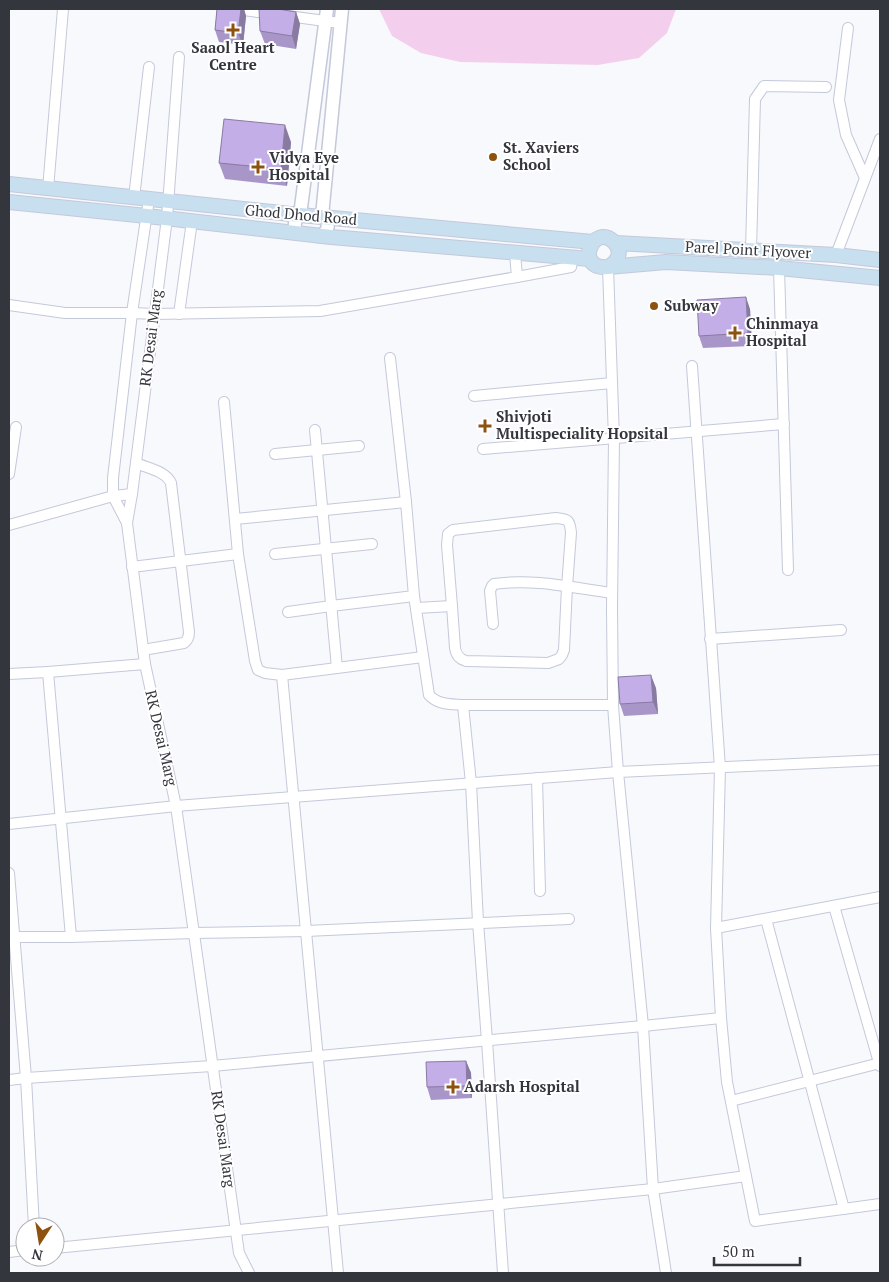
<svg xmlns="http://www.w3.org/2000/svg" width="889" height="1282" viewBox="0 0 889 1282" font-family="'PT Serif',serif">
<rect width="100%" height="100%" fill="#f8f9fd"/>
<!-- green -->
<polygon fill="#f3cfed" points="379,9 676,9 667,33 639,58 598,65 460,62 421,53 392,36"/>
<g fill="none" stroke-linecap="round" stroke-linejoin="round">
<!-- minor casing -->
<g stroke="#c4c9da" stroke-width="12">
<g id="minor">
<polyline points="236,9 340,23"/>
<polyline points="848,28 839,100 846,135 865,178"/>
<polyline points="179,57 167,218 132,494 127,523 145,664 176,806 239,1253 249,1273"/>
<polyline points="48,189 63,9"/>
<polyline points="134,198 149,67"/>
<polyline points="751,250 755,99 764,86 826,87"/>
<polyline points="836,255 880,139"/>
<polyline points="608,267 614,439 612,609 613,705 618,772 643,1026 653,1189 666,1273"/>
<polyline points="779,268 788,570"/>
<polyline points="517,277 571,267 573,258"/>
<polyline points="9,305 65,313 132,313 154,314 320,311 517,277 515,253"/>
<polyline points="179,314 192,221"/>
<path d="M 390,358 L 406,502 L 414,596 L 429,695 C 438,705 451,704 463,705 L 613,705"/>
<polyline points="692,366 720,768 716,928 721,1018 727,1082 755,1221 880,1204"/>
<polyline points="474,396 612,383"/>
<polyline points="224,402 238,554 255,661 258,670 265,673 282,675 423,657"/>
<polyline points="315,430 337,668"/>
<polyline points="483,449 784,424"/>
<polyline points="275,454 359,446"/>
<path d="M 136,463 C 147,468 166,471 171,483 L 189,632 C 189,637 188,640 184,643 L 143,650"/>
<polyline points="9,474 16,427"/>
<path d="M 556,518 C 569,519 570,521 571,533 L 567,587 L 564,650 L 562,655 L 559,659 L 548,663 L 466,661 C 459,659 456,655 455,648 L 452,606 L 447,545 L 448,534 L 453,530 Z"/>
<polyline points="235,519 406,502"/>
<polyline points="127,523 113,496 113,478 132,313 149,199"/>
<polyline points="9,525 113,496 132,494"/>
<polyline points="275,554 372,544"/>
<polyline points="132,567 238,554"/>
<polyline points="416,608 452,606"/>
<polyline points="288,612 331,606 414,596"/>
<path d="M 493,624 L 490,591 L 492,586 L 494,584 C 533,578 574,588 612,593"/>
<polyline points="710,639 841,630"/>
<polyline points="48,672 71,937"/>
<polyline points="9,674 48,672 145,664"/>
<polyline points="282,675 338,1273"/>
<polyline points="463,705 471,783 478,922 487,1041 503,1273"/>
<polyline points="537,778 540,891"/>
<polyline points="9,824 176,806 618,772 880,760"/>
<polyline points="9,873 26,1078 34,1227"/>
<polyline points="834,906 880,1066"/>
<polyline points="766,919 844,1209"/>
<polyline points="716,928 880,897"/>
<polyline points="14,937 71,937 194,933 306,931 569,919"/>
<polyline points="9,1080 26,1078 212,1066 643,1026 721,1018"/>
<polyline points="731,1101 880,1063"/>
<polyline points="55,1248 653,1189 746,1176"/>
<polyline points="9,1252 25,1250"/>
</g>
</g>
<!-- tertiary casing -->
<g stroke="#c4c9da" stroke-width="15">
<g id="tertiary">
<path d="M 298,233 C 293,227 294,220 300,215 L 327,9"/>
<path d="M 320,236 C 329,231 331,223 322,216 L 342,9"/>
</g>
</g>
<!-- secondary casing -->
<g stroke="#c4c9da" stroke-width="16">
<g id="secondary">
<polyline points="9,184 300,215 593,242"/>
<polyline points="9,202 147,216 331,237 590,259"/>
<polyline points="616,243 836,255 880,260"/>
<path d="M 608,267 C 618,262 623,251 614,242 C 593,222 573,270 608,267 L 666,262 L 779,268 L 880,278"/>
</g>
</g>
<!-- minor -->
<use href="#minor" stroke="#fff" stroke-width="10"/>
<!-- tertiary -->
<use href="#tertiary" stroke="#fff" stroke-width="12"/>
<!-- secondary -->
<use href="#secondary" stroke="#c8dfef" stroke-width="14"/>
</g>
<!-- wall -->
<g fill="#a996c8">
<polygon points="217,9 244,9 246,16 243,45 219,42 215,30"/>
<polygon points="296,12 300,24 296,49 265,44 260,31"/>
<polygon points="291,142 287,186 225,179 219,163"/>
<polygon points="750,309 752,346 703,348 699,336"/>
<polygon points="656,688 658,714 624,716 620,704"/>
<polygon points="466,1061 471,1073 472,1098 431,1100 427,1087"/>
</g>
<!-- shaded-wall -->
<g fill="#897aa2">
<polygon points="241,9 244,9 246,16 243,45 238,33"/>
<polygon points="296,12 300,24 296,49 292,36"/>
<polygon points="285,125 291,142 287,186 281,169"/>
<polygon points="746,297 750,309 752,346 748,333"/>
<polygon points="651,675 656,688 658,714 653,702"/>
<polygon points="466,1061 471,1073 472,1098 467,1086"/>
</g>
<!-- building -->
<g fill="#c4aee8" stroke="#897aa2">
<polygon points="217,9 241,9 238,33 215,30"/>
<polygon points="259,9 278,9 296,12 292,36 260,31"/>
<polygon points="224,119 285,125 281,169 219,163"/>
<polygon points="746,297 748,333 699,336 697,300"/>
<polygon points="651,675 653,702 620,704 618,677"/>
<polygon points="466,1061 467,1086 427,1087 426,1062"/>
</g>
<!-- markers -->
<g fill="#8d5110" stroke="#fff" stroke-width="2">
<path d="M230.5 22.5h5v5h5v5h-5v5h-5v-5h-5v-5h5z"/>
<circle cx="493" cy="157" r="5"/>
<path d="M255.5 159.5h5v5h5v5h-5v5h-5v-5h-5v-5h5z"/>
<circle cx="654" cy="306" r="5"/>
<path d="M732.5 325.5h5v5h5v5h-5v5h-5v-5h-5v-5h5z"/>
<path d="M482.5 418.5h5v5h5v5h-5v5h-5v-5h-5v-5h5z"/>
<path d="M450.5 1079.5h5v5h5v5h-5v5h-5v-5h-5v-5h5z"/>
</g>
<g text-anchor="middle" stroke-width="4" stroke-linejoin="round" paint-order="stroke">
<!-- poi labels -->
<g font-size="15" font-weight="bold" fill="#34363d" stroke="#fff" text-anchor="start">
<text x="233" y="53" text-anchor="middle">Saaol Heart<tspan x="233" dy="17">Centre</tspan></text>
<text x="503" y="153">St. Xaviers<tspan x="503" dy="17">School</tspan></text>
<text x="269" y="163">Vidya Eye<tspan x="269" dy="17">Hospital</tspan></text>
<text x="664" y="311">Subway</text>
<text x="746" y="329">Chinmaya<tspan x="746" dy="17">Hospital</tspan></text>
<text x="496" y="422">Shivjoti<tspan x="496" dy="17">Multispeciality Hopsital</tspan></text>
<text x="464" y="1092">Adarsh Hospital</text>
</g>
<!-- street labels -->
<g font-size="15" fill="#34363d" stroke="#fff">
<text transform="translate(301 215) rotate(5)" y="5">Ghod Dhod Road</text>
<text transform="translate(748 250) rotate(3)" y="5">Parel Point Flyover</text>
<text transform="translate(151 338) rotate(-83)" y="5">RK Desai Marg</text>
<text transform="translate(161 738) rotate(77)" y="5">RK Desai Marg</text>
<text transform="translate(223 1139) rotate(82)" y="5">RK Desai Marg</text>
</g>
</g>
<!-- border -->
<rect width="889" height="1282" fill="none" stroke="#34363d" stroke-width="20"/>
<!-- north arrow -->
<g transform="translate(40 1242) rotate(192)"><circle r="24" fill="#ffffff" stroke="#aeafb1"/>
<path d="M0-4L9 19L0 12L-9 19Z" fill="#8d5110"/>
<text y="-8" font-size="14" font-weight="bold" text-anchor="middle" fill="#34363d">N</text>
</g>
<!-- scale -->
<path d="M714 1257v8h86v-8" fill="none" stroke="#34363d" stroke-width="2.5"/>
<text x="722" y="1257" font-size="15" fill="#34363d" stroke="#ffffff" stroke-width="4" paint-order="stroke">50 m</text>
</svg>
